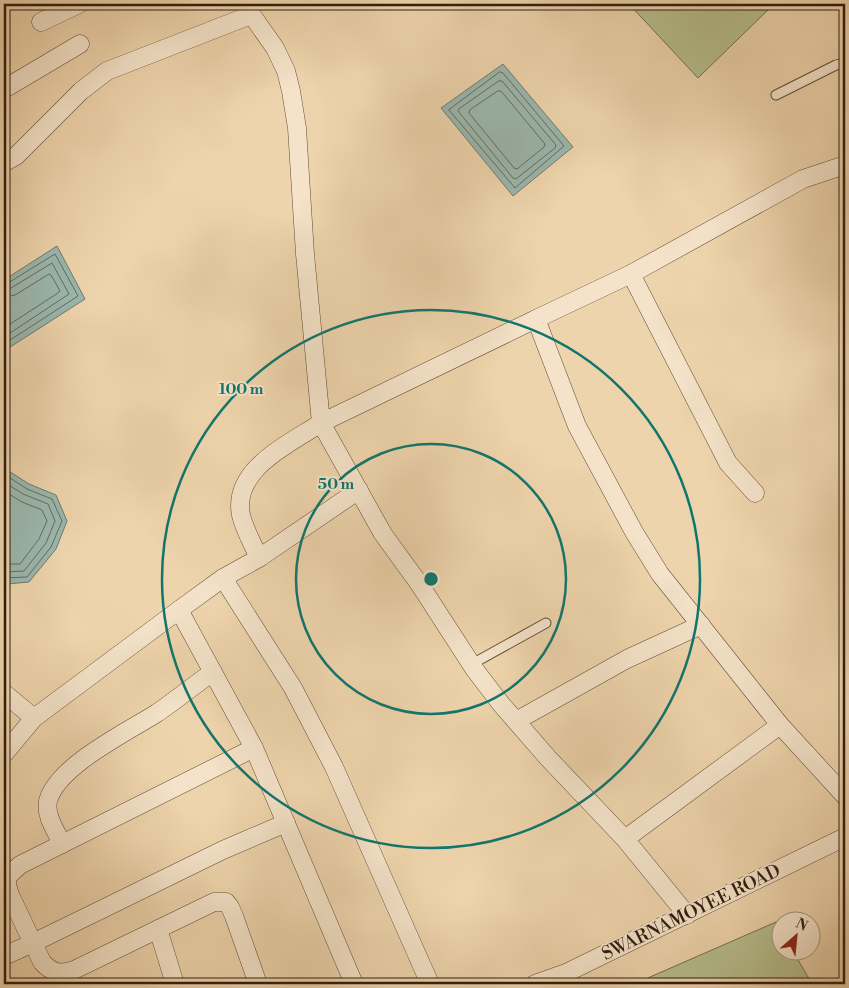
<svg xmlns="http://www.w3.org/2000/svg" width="849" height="988" viewBox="0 0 849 988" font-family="'Libre Bodoni',serif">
<rect width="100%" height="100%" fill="#eed4ac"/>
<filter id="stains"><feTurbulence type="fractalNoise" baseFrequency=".004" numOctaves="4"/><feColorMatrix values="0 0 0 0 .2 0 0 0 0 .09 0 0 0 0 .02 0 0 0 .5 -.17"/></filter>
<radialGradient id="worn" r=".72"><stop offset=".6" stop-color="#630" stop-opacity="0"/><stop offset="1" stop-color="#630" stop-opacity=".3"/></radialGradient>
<!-- green -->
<g fill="#b6bd8c" stroke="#736e4e">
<polygon points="629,4 774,4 698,78"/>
<polygon points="776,922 781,932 782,950 793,951 812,984 634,984"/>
</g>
<!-- water -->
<g fill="#9ab7ae" stroke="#707a6e">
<polygon points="503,64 573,147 513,196 441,108"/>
<polygon points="57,246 85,299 4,351 4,280"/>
<polygon points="4,468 29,484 56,495 67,521 56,549 29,582 7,584 4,580"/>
</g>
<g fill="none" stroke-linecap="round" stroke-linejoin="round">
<!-- shore -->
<g stroke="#656a5e" stroke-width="1">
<polygon points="500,72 503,73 564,146 515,188 449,110"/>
<polygon points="499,81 502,81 556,145 555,148 516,179 513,178 458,111 459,109"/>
<polygon points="498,91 501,91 545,144 544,147 517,169 514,168 469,113 470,110"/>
<polyline points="4,284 8,283 55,254 78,296 4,344"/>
<polyline points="4,290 11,288 52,263 69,294 4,337"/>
<polyline points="4,297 15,295 49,274 51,275 60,291 58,293 4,328"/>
<polyline points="4,474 27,489 52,499 62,521 51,547 27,577 4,578"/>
<polyline points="4,482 23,494 48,504 55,521 46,543 24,571 4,572"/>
<polyline points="4,491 22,502 42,510 47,521 39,539 20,564 4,564"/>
</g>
<!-- lane casing -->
<g stroke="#604c36" stroke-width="11">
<g id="lane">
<polyline points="776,95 836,65 845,63"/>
<polyline points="472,664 546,623"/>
</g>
</g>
<!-- street casing -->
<g stroke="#604c36" stroke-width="19">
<g id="street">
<polyline points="244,4 275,48 286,71 291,91 297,128 305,254 321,423 536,319"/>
<polyline points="41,22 79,4"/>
<polyline points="4,89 80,44"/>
<polyline points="4,159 7,161 16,156 81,91 107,71 251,15"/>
<polyline points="845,165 803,179 631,274 536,319 577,426 634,532 660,574 780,725 845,796"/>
<polyline points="631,274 728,463 755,493"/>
<path d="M 259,558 C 253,544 244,529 241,515 C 232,469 289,444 321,423 L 383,534 L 420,585 L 475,670 L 501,704 L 548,758 L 625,839 L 687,915"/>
<polyline points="223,578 293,688 334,767 430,984"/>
<polyline points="179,610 254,748 354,984"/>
<polyline points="4,693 34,718"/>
<polyline points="516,721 627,659 701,625"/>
<path d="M 254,748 L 20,865 L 7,877 L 7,885 L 10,895 L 42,962 C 52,973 60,975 74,970 L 214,902 L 226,902 L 230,907 L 234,916 L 258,984"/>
<polyline points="4,754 34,718 179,610 223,578 259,558 359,490"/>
<polyline points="625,839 780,725"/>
<path d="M 62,844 C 56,831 45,816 48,801 C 57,766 127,732 157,713 C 176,700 194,685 213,672"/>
<polyline points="158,929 175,984"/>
<polyline points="4,956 33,943 223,850 286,823"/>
<polyline points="535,984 566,973 845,837"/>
</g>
</g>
<!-- lane -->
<use href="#lane" stroke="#f4e3c9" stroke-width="9"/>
<!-- street -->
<use href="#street" stroke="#f4e3c9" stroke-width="18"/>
</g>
<!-- distance rings -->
<g fill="none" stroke="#0f766e" stroke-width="2.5">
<circle cx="431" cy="579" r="135"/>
<circle cx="431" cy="579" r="269"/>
</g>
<g text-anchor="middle" stroke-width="4" stroke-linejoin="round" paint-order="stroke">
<!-- street labels -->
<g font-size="18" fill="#301e0f" stroke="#f4e3c9">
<text transform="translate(691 912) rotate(-26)" y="6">SWARNAMOYEE ROAD</text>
</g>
</g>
<circle cx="431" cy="579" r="8" fill="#0f766e" stroke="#f4e3c9" stroke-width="2.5"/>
<g font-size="15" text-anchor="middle" font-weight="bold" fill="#0f766e" stroke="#f4e3c9" stroke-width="4" stroke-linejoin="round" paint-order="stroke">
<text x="241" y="394">100 m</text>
<text x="336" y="489">50 m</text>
</g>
<!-- margin -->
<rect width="849" height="988" fill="none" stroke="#eed4ac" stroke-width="20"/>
<rect x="5" y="5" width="839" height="978" fill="none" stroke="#301e0f" stroke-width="2.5"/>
<rect x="10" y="10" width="829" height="968" fill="none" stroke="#301e0f"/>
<!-- north arrow -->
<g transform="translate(796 936) rotate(27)"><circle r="24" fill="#f4e3c9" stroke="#a6947f"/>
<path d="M0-4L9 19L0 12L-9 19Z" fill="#8f2418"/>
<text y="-8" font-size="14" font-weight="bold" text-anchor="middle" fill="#301e0f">N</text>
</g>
<rect width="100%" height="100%" filter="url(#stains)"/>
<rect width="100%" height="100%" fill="url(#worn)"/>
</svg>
